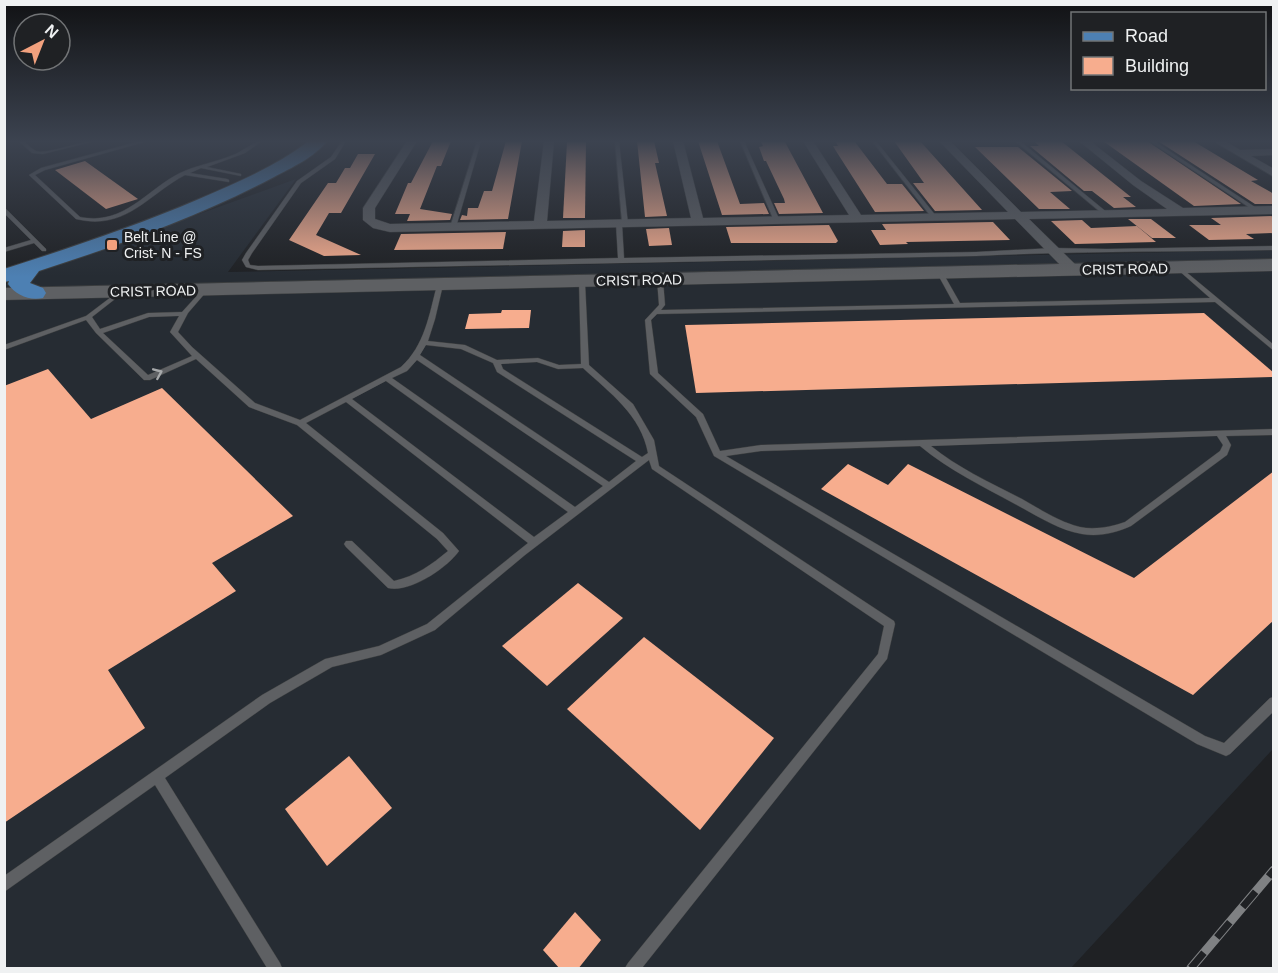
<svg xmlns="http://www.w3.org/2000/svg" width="1278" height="973" viewBox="0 0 1278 973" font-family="Helvetica,sans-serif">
<rect width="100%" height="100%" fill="#1f2124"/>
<!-- built -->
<polygon fill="#262c33" points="296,179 228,272 1273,250 1273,749 1071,968 5,968 5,284"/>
<!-- building -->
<g fill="#f7ad8e">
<polygon points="433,141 451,141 441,166 437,166 420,209 452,214 450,220 407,221 410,214 395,214 408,183 411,183"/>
<polygon points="506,141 522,141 508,219 460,220 462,215 467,216 468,208 478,208 484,191 492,191"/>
<polygon points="586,141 585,218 563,218 567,142"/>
<polygon points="637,141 654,141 659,163 655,163 667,216 645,217"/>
<polygon points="698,141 717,141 740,204 764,203 769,214 722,215"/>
<polygon points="894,141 920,141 982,210 935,211 913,183 924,183"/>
<polygon points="1034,141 1061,141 1131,197 1123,197 1136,207 1114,208 1092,191 1084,191 1030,146 1039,146"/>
<polygon points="1103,141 1147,141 1241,204 1194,206"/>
<polygon points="1158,141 1193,141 1258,180 1251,181 1274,194 1274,204 1255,204"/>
<polygon points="761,142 785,142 823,213 779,214 774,203 785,203 784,199 766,161 764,161 759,147 763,146"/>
<polygon points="836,142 855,142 887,184 902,184 924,211 875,212 836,151 833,146 838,146"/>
<polygon points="975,147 1018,147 1072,191 1050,192 1070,209 1039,209"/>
<polygon points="358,154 375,154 341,213 329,213 316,235 361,255 324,256 289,240 328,183 336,183 345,168 350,168"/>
<polygon points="85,161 138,199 106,209 55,170"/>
<polygon points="1274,216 1274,233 1246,234 1254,239 1209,240 1189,225 1221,225 1211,218"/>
<polygon points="1128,219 1151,219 1176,238 1152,238"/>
<polygon points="1082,220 1091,228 1137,226 1156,242 1075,244 1051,221"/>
<polygon points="993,222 1010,240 906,242 908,244 880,245 871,230 886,230 882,224"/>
<polygon points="829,225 838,241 836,243 731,243 726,227"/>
<polygon points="669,228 672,245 649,246 646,229"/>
<polygon points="585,230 585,247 562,247 563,231"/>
<polygon points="506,232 503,249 394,250 401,234"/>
<polygon points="502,310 531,310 529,328 465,329 469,314 501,313"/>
<polygon points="1204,313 1274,373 1274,377 696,393 685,325"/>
<polygon points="48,369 91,419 162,388 293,516 212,563 236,591 108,670 145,728 4,823 4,386"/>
<polygon points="848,464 888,485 908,464 1134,578 1274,471 1274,620 1193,695 821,489"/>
<polygon points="578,583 623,618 547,686 502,646"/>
<polygon points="644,637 774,738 700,830 567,709"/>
<polygon points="349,756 392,808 327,866 285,809"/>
<polygon points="575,912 601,940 578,969 560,969 543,950"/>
</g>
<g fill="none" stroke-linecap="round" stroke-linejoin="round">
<!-- lane casing -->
<g stroke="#3c3e3f" stroke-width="1">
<g id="lane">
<path d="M 19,141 L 24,141 C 27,144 32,149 36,151 C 45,155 81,141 95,141 L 43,154 L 32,153 Z"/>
<path d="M 140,141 L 148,141 L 45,170 L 35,175 L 80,217 C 124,226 146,190 180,173 C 197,165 216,162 233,155 C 242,152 254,141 262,141 L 245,153 L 207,167 L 241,174 L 241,176 L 201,168 L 190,173 L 227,179 L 229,180 L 229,182 L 185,175 C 147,195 126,231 76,219 L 29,175 L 41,168 Z"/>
<path d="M 342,141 L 346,141 L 335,159 L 301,183 L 252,253 L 248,260 L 250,265 L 258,266 L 618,258 L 616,224 L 619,222 L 622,224 L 624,258 L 976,252 L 1054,248 L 1107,249 L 1274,246 L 1274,250 C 1174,252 1075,251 976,256 L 258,270 L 246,267 L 242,260 L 246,253 L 297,181 L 331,157 Z"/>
<polygon points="477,141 481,141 456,227 451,228 450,227"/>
<polygon points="615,141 619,141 628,224 625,226 622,224"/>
<polygon points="740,141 744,141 780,221 779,222 774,221"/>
<polygon points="872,141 876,141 936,216 936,218 932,218"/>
<polygon points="1015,141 1020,141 1109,214 1109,216 1105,216"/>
<polygon points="1149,141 1154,141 1261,211 1256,212"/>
<polygon points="4,207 46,249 46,251 42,251 34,243 4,252 4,248 31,240 4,213"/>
<path d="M 1179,266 L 1274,345 L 1274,351 L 1215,302 L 657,314 L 651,320 L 658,373 L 703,414 L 720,451 L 761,445 L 1274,429 L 1274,435 L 1226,436 L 1231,445 L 1227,455 L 1131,526 C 1115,533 1099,537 1082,534 C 1058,530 1036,515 1015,504 C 982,486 949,470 920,446 L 761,451 L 726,456 L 1205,736 L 1224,743 L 1270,698 L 1274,697 L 1274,711 L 1230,754 L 1226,756 L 1197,744 L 714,456 L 696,417 L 650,374 L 645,320 L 659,305 L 657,280 L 660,278 L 663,280 L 665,305 L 661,310 L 954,304 L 937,273 L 940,271 L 943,273 L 960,303 L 1210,298 L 1177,269 L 1177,267 ZM 1217,436 L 1223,445 L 1220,451 L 1125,522 C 1111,527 1095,530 1080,527 C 1059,522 1040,509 1022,499 C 991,483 958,468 931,446 Z"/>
<path d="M 582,280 L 585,282 L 589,365 L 633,404 L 654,440 L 659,466 L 894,621 L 895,624 L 887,659 L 642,968 L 625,968 L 628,963 L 878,654 L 884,626 L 652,469 L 649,460 L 525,555 L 435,630 L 381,655 L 332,667 L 270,703 L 165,778 L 280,963 L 282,968 L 267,968 L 155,785 L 4,892 L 4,876 L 262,695 L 325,659 L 379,646 L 427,624 L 528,543 L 346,402 L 306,423 L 443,533 L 459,551 C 447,568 410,593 388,588 L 346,547 L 344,544 L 346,541 L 352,541 L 394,581 C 416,576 431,565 448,551 L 437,539 L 297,425 L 249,407 L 196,359 L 150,380 L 144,380 L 96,333 L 86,320 L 4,350 L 4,345 L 86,316 L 119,291 L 124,292 L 92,317 L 100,329 L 148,313 L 182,312 L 203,289 L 207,289 L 207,291 L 188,313 L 178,332 L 192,347 L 255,403 L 300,420 L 401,367 C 425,345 429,315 437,285 L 440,283 L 443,285 L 435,319 L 428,341 L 465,345 L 497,360 L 538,358 L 559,365 L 581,364 L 579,282 ZM 179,316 L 170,332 L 192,356 L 148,375 L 103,333 L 149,317 ZM 426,345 L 461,349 L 493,363 L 497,372 L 636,461 L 609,482 L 420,355 ZM 417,360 L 603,486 L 575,507 L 392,378 L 407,371 ZM 537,362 L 558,369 L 583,368 C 610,393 641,415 648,453 L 642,457 L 503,369 L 501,364 ZM 386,381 L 568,512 L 534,537 L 352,399 Z"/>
</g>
</g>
<!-- street casing -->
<g stroke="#3c3e3f" stroke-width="1">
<g id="street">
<polygon points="407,141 417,141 375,208 375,219 390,224 534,221 544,141 554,141 547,221 691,218 673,141 683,141 703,218 849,215 803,141 813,141 861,215 1008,212 939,141 950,141 1021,212 1167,209 1133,185 1079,141 1090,141 1141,181 1183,208 1274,206 1274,214 1029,219 1078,267 1080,270 1073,274 1068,273 1015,219 390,232 373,228 363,220 363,208"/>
<polygon points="1213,141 1225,141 1240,150 1274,149 1274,155 1251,156 1274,169 1274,177"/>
</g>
</g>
<!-- secondary casing -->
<g stroke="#3c3e3f" stroke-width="1">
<polygon id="secondary" points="1274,259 1274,271 4,300 4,288"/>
</g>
<!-- primary casing -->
<g stroke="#3c3e3f" stroke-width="2">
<path id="primary" d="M 309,141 L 327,141 C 315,157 291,168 274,177 C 199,217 119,245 39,271 L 30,283 L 43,288 L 46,293 L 43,298 C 29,301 16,295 8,284 L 9,281 L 4,282 L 4,269 C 70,248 136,226 199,199 C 237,183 276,166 309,141 Z"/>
</g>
<!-- lane -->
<use href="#lane" fill="#5e6063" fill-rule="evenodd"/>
<!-- street -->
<use href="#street" fill="#5e6063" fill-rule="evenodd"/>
<!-- secondary -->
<use href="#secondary" fill="#5e6063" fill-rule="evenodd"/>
<!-- primary -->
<use href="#primary" fill="#4d80b3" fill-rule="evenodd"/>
<!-- rail casing -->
<g stroke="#7f8183" stroke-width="9">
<polyline id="rail" points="1191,968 1274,870"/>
</g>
<!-- rail -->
<use href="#rail" stroke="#1f2124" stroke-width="7" stroke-dasharray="20" stroke-linecap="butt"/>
</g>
<!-- one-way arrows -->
<defs><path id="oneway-chevron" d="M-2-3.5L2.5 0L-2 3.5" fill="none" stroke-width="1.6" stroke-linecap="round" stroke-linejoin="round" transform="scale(1.5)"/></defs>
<use stroke="#a6a8aa" href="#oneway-chevron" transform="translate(158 373) rotate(-23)"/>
<!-- sky -->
<linearGradient id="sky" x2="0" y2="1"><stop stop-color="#111214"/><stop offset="0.51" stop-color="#3c4350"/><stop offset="1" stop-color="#3c4350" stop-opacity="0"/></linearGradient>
<rect width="1278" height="277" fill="url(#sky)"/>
<!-- markers -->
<rect fill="#f2a17e" stroke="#1f2124" stroke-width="2" x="106" y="239" width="12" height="12" rx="3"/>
<g text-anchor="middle" stroke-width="6" stroke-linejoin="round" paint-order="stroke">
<!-- far-poi labels -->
<g font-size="14" fill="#eff1f2" stroke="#1f2124" text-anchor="start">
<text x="124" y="242">Belt Line @<tspan x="124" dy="16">Crist- N - FS</tspan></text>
</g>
<!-- far-street labels -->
<g font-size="14" fill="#eff1f2" stroke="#1f2124">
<text transform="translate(1125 269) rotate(-1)" y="5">CRIST ROAD</text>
<text transform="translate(639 280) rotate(-1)" y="5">CRIST ROAD</text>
<text transform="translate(153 291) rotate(-1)" y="5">CRIST ROAD</text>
</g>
</g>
<!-- border -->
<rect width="1278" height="973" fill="none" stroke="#eff1f2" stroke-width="12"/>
<!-- legend -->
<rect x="1071" y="12" width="195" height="78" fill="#1f2124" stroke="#727476" stroke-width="1.5"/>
<rect x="1083" y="32" width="30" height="9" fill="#4d80b3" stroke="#727476" stroke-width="1.5"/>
<text x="1125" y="42" font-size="18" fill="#eff1f2">Road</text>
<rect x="1083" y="57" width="30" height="18" fill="#f7ad8e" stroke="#727476" stroke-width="1.5"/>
<text x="1125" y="72" font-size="18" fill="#eff1f2">Building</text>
<!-- north arrow -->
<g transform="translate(42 42) rotate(42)"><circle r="28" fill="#1f2124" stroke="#727476" stroke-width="1.5"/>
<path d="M0-4.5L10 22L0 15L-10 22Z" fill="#f2a17e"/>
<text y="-9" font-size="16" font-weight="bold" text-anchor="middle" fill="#eff1f2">N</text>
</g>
</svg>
